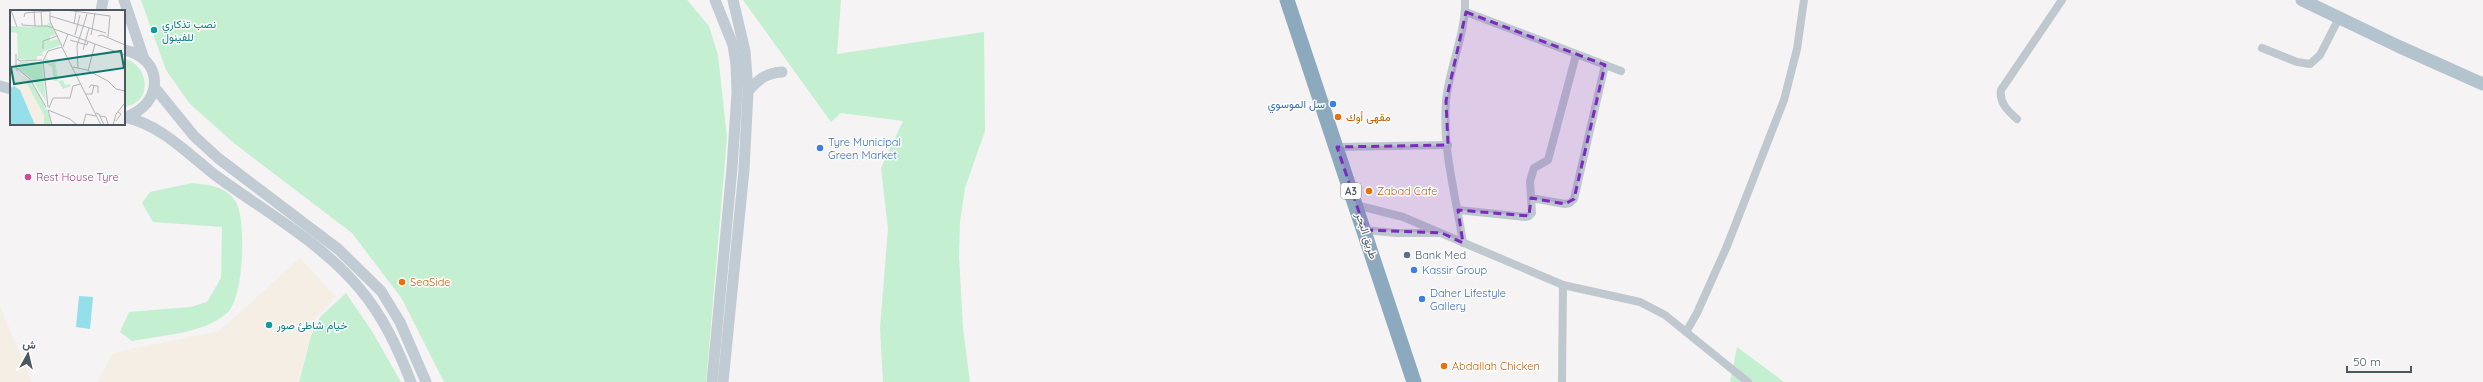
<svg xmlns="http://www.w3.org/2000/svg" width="2483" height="382" viewBox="0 0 2483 382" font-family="Quicksand,Vazirmatn,sans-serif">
<rect width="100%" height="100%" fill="#f5f3f3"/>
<!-- green -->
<g fill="#c5efd1">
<polygon points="141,0 687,0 709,26 718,55 727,138 706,382 444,382 402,299 352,233 235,144 190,104 166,70"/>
<polygon points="743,0 841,0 837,54 984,32 985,131 965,188 960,222 959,256 963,328 970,382 883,382 880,328 888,229 881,168 903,121 841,113 831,122"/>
<path d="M 124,59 C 140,61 150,82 142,96 C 138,103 131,105 124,108 Z"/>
<path d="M 192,183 C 209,185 228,186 237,204 C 246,224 244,298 227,313 C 203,334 162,335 132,341 L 120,332 L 129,312 L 190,307 L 207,302 L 221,278 L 222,227 L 153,222 L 142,203 L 150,192 Z"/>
<polygon points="346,293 373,333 401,382 299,382 311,336 320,317"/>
<polygon points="1737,347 1784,382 1730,382"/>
</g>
<!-- sand -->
<g fill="#f4eee5">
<polygon points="300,258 336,297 315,319 298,382 97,382 113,353 219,331"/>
<polygon points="0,306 4,316 32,382 0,382"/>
</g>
<!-- water -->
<polygon fill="#94dfea" points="79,296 93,297 90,329 76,327"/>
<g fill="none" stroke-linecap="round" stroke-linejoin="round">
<!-- street -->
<g stroke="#bfc8ce" stroke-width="8">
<polyline points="1466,12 1621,71"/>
<polyline points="2262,48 2297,62 2310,64 2320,55 2339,18"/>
<path d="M 2017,119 C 2008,111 1999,103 2001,90 L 2062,0"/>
<polyline points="1337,147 1448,145"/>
<polyline points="1531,198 1565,204 1570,203 1574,199 1605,65"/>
<polyline points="1356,205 1403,217 1563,285 1640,302 1665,315 1748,382"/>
<polyline points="1458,210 1525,217 1529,216 1532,213 1530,181 1534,168 1548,160 1576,55"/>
<polyline points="1365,230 1396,233 1440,233"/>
<path d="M 1463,243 C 1456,196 1442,149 1446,101 C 1449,67 1466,34 1465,0"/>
<polyline points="1686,332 1697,313 1727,246 1784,100 1797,49 1804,0"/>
<polyline points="1562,382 1563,285"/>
</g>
<!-- secondary -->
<g stroke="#c0cbd3" stroke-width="11">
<polyline points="124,0 144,59"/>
<polyline points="101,11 103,0"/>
<path d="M 124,50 C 165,58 164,105 125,117"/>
<polyline points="0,86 11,89"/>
<polyline points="155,88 194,136 218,158 338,249 381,291 400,322 426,382"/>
<path d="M 748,91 C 759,79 766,73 782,72"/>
<path d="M 124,117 C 160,124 187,153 215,175 C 264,211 321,242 360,289 C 383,316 398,349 411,382"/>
<polyline points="712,382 732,168 737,93 736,64 733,45 715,0"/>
<polyline points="723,382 744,170 748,91 745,51 733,0"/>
</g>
<!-- primary -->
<polyline stroke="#b4c4cf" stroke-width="13" points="2302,0 2400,47 2483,84"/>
<!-- highway -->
<polyline stroke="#8da9be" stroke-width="15" points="1287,0 1414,382"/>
</g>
<!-- marked area -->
<path fill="#7b2cbf" fill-opacity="0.2" stroke="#7b2cbf" stroke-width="3" stroke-dasharray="8 5" stroke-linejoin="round" d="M 1466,12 L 1605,65 L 1574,199 L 1565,204 L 1531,198 L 1529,216 L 1458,210 L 1463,243 L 1442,233 L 1365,230 L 1337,147 L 1448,145 L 1446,101 Z"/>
<!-- markers -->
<g fill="#0f9aa8" stroke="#fff" stroke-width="1.5">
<circle cx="154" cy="30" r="4"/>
<circle cx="269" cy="325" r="4"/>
</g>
<g fill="#3f7fe0" stroke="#fff" stroke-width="1.5">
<circle cx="1333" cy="104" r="4"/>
<circle cx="820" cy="148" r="4"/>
<circle cx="1414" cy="270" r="4"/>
<circle cx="1422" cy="299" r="4"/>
</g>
<g fill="#e8710a" stroke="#fff" stroke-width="1.5">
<circle cx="1338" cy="117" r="4"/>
<circle cx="1369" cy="191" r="4"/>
<circle cx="402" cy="282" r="4"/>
<circle cx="1444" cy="366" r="4"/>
</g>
<circle fill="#d1479c" stroke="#fff" stroke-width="1.5" cx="28" cy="177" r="4"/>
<circle fill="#5c6f8a" stroke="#fff" stroke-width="1.5" cx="1407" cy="255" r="4"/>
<g text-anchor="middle" stroke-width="3" stroke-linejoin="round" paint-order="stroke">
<!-- shield labels -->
<rect fill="#fff" stroke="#818a90" stroke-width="1" x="1341" y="183" width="20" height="16" rx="3"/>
<g font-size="10" font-weight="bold" fill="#4b5860">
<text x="1351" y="195">A3</text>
</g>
<!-- culture labels -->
<g font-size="11" fill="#0d838f" stroke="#fff" text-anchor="start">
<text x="162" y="28">نصب تذكاري<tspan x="162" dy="13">للفينول</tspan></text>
<text x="277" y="329">خيام شاطئ صور</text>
</g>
<!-- shop labels -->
<g font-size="11" fill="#366cbe" stroke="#fff" text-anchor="start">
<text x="1325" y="108" text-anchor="end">سل الموسوي</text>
<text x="828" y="146">Tyre Municipal<tspan x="828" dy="13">Green Market</tspan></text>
<text x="1422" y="274">Kassir Group</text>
<text x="1430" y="297">Daher Lifestyle<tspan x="1430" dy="13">Gallery</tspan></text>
</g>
<!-- food labels -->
<g font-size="11" fill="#c56008" stroke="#fff" text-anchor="start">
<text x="1346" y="121">مقهى أوك</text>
<text x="1377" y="195">Zabad Cafe</text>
<text x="410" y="286">SeaSide</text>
<text x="1452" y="370">Abdallah Chicken</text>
</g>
<!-- hotel labels -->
<g font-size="11" fill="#b23c85" stroke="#fff" text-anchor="start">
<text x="36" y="181">Rest House Tyre</text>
</g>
<!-- street labels -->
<g font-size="11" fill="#4b5860" stroke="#fff">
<text transform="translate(1367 236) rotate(72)" y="4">طريق البحر</text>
</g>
<!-- service labels -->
<g font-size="11" fill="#4e5e75" stroke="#fff" text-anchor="start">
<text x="1415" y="259">Bank Med</text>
</g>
</g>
<!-- overview -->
<g transform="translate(10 10)">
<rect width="115" height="115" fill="#f5f3f3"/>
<path d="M 38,13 L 41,13 L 46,25 L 40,26 L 40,31 L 48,29 L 51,35 L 32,42 L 33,46 L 27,46 L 26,50 L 8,49 L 7,23 L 0,22 L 0,16 L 23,17 L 37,15 ZM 37,44 L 36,49 L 38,49 L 39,54 L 45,52 L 48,71 L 53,70 L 55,75 L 60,74 L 61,76 L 53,79 L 48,71 L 44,71 L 42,57 L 34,52 ZM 10,52 L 32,52 L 36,91 L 21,68 L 9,59 L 7,54 ZM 17,69 L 23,74 L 37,100 L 42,115 L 34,115 L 34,105 L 17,75 Z" fill="#c5efd1"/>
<path d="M 16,66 L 17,74 L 34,105 L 34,115 L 25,115 L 10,80 L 3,76 Z" fill="#f4eee5"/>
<path d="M 4,76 L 10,80 L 25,115 L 0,115 L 0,78 Z" fill="#94dfea"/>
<path fill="none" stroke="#b1b5b8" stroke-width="1" d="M 1,0 L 7,17M 24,0 L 25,16 L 37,16 L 43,18M 40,0 L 40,11 L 52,36M 56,0 L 100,6 L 98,27M 31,2 L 32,16M 40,6 L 96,23M 14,7 L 15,3 L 40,1M 12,13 L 12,15 L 25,16M 64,14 L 66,2M 44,19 L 115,45M 65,25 L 70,5M 81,25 L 85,3M 88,26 L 92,25 L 115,35M 60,30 L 77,35 L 78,31M 52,37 L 91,115M 53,37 L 58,24M 33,39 L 33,31 L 47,26M 73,40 L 79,18M 7,49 L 10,51 L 32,50M 33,51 L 38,97M 33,51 L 38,41 L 52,37M 63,57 L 77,60 L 98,71 L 106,79 L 115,81M 68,58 L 67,36 L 77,4M 6,59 L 6,44M 7,61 L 7,58 L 20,69 L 36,97M 78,61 L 85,34M 79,78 L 81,75 L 88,76 L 88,83M 76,84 L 82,84 L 84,75M 39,98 L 43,88 L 60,88 L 63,76 L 70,74M 38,100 L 42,115M 38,100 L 60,109 L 67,115M 86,103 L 89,104 L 94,115M 90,106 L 96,107 L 98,114M 106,111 L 111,104 L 108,102M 73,115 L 76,104 L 86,106M 103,115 L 106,104 L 115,93"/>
<path fill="#0f766e" fill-opacity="0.15" stroke="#0f766e" stroke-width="2" d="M 111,41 L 114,58 L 4,74 L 1,57 Z"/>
<rect width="115" height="115" fill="none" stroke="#4b5860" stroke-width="2"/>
</g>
<!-- north arrow -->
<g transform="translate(28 354) rotate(8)" stroke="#ffffff" stroke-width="3" paint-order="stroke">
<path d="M0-3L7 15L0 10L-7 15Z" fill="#4b5860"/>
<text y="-6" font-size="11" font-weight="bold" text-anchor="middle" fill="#4b5860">ش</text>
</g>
<!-- scale -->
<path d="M2347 366v6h64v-6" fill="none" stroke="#4b5860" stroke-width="2"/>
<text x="2353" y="366" font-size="12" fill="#4b5860" stroke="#ffffff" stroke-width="3" paint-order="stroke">50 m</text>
</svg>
